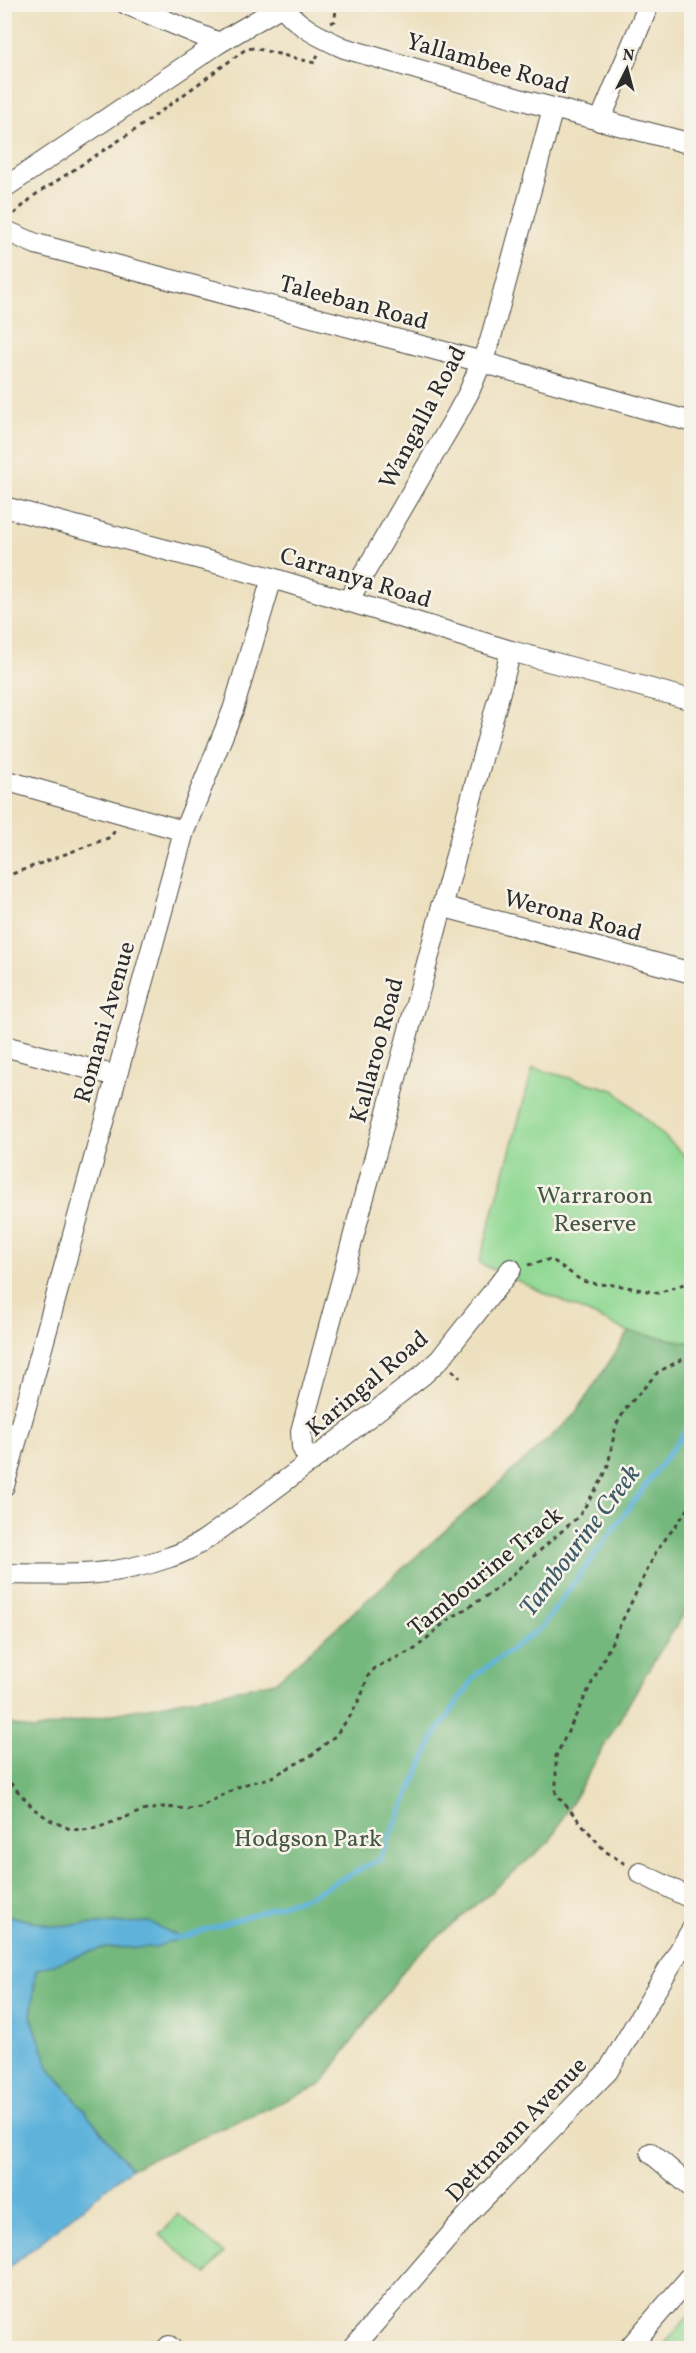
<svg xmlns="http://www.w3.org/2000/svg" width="696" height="2353" viewBox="0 0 696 2353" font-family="Vollkorn,serif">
<rect width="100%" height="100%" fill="#f7f3e8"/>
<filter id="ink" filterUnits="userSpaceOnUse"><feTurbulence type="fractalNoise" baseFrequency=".0167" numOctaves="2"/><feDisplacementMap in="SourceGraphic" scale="12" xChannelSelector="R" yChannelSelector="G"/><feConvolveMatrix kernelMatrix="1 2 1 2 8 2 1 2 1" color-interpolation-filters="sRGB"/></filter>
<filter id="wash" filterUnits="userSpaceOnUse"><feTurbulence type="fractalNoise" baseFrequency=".008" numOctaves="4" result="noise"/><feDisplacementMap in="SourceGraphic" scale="24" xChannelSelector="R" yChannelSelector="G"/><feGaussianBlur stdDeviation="1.35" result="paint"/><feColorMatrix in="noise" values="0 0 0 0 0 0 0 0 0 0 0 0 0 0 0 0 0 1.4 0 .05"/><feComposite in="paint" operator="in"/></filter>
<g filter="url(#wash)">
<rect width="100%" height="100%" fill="#ede0bf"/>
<!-- green -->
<g fill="#90d893" stroke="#5e825f" stroke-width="1.5">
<polygon points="533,1068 614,1090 691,1161 691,1343 629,1332 479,1263"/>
<polygon points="178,2214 224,2253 206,2274 160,2235"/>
<polygon points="691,2313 691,2348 661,2348"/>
</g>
<!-- forest -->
<polygon fill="#74b87d" stroke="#507254" stroke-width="1.5" points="629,1332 691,1343 691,1603 650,1667 549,1842 411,1960 321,2085 131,2168 49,2067 31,2016 36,1970 102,1948 155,1947 149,1922 52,1926 5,1915 4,1722 33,1730 275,1682 574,1416"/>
<!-- water -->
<polygon fill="#5fb3db" stroke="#456f83" stroke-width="1.5" points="5,1915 52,1926 149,1922 182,1938 155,1947 102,1948 36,1970 31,2016 49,2067 131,2168 9,2268 5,2269"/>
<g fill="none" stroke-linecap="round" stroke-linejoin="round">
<!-- stream -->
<polyline stroke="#5fb3db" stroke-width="5" points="176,1938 182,1938 311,1895 380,1859 434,1737 476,1675 541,1628 692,1422"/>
</g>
</g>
<g filter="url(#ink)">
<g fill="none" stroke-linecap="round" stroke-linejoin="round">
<!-- minor casing -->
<g stroke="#484641" stroke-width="22">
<g id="minor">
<polyline points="126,4 219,43"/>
<path d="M 283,6 C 296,26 322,38 344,48 L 530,102 L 692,144"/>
<polyline points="600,121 649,4"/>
<polyline points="4,188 219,43 285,4"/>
<polyline points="4,230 36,244 471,359 692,422"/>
<polyline points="4,507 272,578 511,651 692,700"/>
<polyline points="348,601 456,416 469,392 490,341 553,108"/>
<polyline points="4,780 184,831"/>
<polyline points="441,906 692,973"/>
<polyline points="4,1046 116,1076"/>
<polyline points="310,1463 302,1447 301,1431 511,651"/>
<polyline points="4,1486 184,831 233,710 272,578"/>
<path d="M 4,1574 C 66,1575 111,1578 170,1557 C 199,1548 223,1526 247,1509 C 307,1465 365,1420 424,1374 L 440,1359 L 511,1269"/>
<polyline points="640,1873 692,1899"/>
<polyline points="651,2153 692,2188"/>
<polyline points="167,2348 169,2346 171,2348"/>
<polyline points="353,2348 472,2210 608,2071 692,1929"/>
<polyline points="629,2348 692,2275"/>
</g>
</g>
<!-- path -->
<g stroke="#484641" stroke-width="3" stroke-dasharray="4.5 4.5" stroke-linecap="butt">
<polyline points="331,23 335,21 336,4"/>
<polyline points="14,214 35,195 138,128 246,49 254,48 315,63 318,54"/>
<polyline points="4,877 111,837 115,830"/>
<polyline points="528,1265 551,1259 582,1281 597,1284 616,1285 658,1293 692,1281"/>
<polyline points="452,1370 460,1378"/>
<polyline points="4,1776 34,1809 50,1820 70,1829 83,1830 97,1828 142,1811 163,1807 188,1809 200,1807 242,1785 270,1778 312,1755 335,1736 351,1715 362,1694 368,1676 376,1667 415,1649 445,1622 494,1591 579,1516 603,1478 608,1465 616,1425 627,1407 658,1372 692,1354"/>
<polyline points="625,1864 605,1851 556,1794 556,1756 657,1550 692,1504"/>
</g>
<!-- minor -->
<use href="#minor" stroke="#fff" stroke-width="20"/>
</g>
</g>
<g text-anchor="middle" stroke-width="5" stroke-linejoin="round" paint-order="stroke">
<!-- street labels -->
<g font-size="24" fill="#2b2b2b" stroke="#f7f3e8">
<text transform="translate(488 63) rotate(16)" y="8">Yallambee Road</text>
<text transform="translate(354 302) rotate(15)" y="8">Taleeban Road</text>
<text transform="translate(422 417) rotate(-62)" y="8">Wangalla Road</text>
<text transform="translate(356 577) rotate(17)" y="8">Carranya Road</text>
<text transform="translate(573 915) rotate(15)" y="8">Werona Road</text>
<text transform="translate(104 1022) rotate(-74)" y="8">Romani Avenue</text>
<text transform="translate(376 1050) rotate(-75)" y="8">Kallaroo Road</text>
<text transform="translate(367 1383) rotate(-40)" y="8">Karingal Road</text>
<text transform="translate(485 1571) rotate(-39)" y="8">Tambourine Track</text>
<text transform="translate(516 2129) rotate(-46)" y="8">Dettmann Avenue</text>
</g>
<!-- park labels -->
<g font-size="24" fill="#445645" stroke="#f7f3e8">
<text x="595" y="1203">Warraroon<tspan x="595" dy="28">Reserve</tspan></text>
<text x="308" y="1846">Hodgson Park</text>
</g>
<!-- water labels -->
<g font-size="26" font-style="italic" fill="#3d5b69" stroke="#f7f3e8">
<text transform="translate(579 1540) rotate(-53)" y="9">Tambourine Creek</text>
</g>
</g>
<!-- margin -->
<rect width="696" height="2353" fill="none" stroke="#f7f3e8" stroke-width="24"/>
<!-- north arrow -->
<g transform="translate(627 69) rotate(6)" stroke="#f7f3e8" stroke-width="4.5" paint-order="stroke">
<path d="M0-4.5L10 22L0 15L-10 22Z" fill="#2b2b2b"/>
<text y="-9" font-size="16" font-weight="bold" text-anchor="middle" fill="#2b2b2b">N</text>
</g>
</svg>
